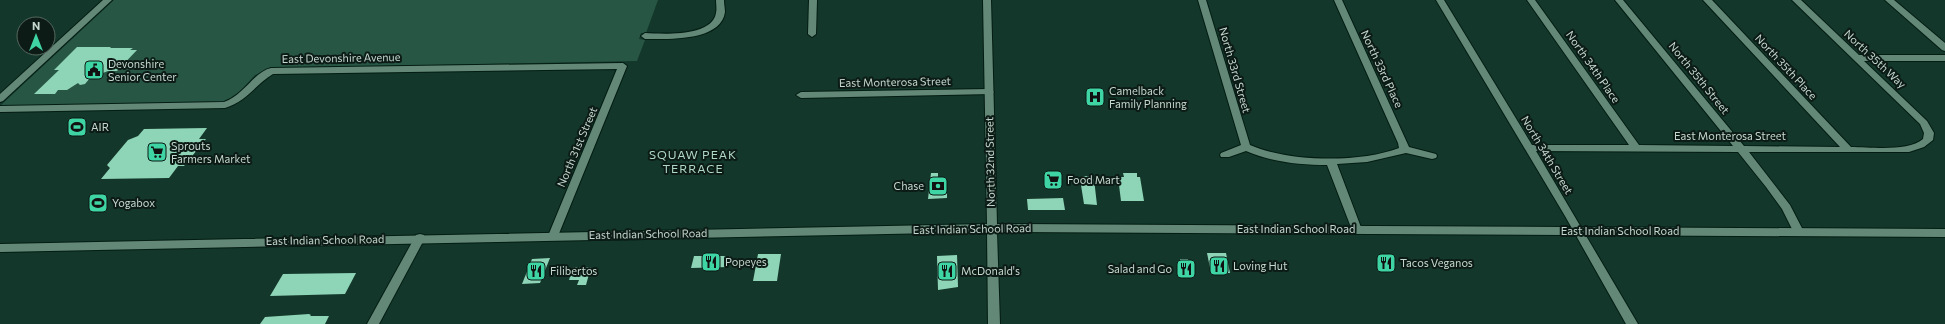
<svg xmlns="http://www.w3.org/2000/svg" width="1945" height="324" viewBox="0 0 1945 324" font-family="Commissioner,sans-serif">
<rect width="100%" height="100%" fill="#13372a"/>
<!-- green -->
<polygon fill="#285645" points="114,0 658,0 646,33 641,33 639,39 645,40 637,61 277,68 255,75 235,97 226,102 0,106"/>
<!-- building -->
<g fill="#8ed4b7">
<polygon points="77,47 111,47 110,48 133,48 130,50 137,50 117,71 108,71 90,78 85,84 80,85 78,83 67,90 58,90 55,94 34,94 59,70 54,70"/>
<polygon points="207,128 199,139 206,139 184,166 178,166 169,178 101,179 110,168 107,165 128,140 138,136 144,129"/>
<polygon points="931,173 938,173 938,181 947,181 947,198 928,199"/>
<polygon points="1123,173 1137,173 1137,177 1140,177 1144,201 1121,201 1118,177 1124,177"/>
<polygon points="1082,176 1091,176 1091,179 1094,179 1097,205 1084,204 1080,179 1082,179"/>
<polygon points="1063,198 1065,210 1028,210 1027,199"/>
<polygon points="1207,253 1226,253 1230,273 1211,273"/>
<polygon points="758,254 781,254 777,281 753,281"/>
<polygon points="957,255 958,287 938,290 937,256"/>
<polygon points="694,256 730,256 728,267 691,268"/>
<polygon points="550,258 540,283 522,284 532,259"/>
<polygon points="1180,259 1188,259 1191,273 1182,273"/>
<polygon points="573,267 591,267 586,285 577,285 579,280 569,280"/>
<polygon points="356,273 345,294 270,296 283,274"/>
<polygon points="309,314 311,315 310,316 329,316 325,324 260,324 265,317"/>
</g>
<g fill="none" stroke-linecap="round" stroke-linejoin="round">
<!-- street casing -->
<g stroke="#031d13" stroke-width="2">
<g id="street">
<path d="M 716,0 L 724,0 C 724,4 725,9 725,12 C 721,42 666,39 645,39 L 641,36 L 645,33 C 663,34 712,37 716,13 C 717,9 716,4 716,0 Z"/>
<polygon points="809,0 817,0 816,34 812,37 808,34"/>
<path d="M 1198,0 L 1206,0 L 1250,145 C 1289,162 1360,163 1399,148 L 1398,143 L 1334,0 L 1342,0 L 1409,147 L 1436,154 L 1437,156 L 1436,158 L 1432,159 L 1406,153 L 1367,162 L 1337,164 L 1362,230 L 1361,233 L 1353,233 L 1352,230 L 1327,165 C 1300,165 1271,162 1246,151 L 1229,157 L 1221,157 L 1220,155 L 1221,153 L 1241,145 Z"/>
<path d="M 1436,0 L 1444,0 L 1532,145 L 1629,145 L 1527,0 L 1535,0 L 1639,145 L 1733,146 L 1615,0 L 1623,0 L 1744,146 L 1840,147 L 1703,0 L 1712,0 L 1851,147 C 1871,147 1908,152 1923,139 L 1924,133 L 1920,124 L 1792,0 L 1801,0 L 1859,55 L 1945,55 L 1945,61 L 1864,61 L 1927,121 L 1934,133 L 1933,140 L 1924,147 L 1909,152 L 1749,152 L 1790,205 L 1804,232 L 1803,235 L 1795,235 L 1782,209 L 1766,187 L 1738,152 L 1536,151 L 1638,324 L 1626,324 L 1565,216 Z"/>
<path d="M 623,63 L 627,66 L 558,236 L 557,239 L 549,239 L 548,236 L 617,69 L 273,74 C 255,85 246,102 225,108 L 0,112 L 0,106 L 224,102 C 244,95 254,72 271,68 Z"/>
<polygon points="989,89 994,92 992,94 801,98 796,95 801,92"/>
<polygon points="420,234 424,235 425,238 379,324 367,324 416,235"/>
</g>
</g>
<!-- secondary casing -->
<g stroke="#031d13" stroke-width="2">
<g id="secondary">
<polygon points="103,0 112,0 3,101 0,102 0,94"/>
<polygon points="983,0 991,0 997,224 1945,229 1945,237 997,232 1000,324 988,324 987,232 0,252 0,244 987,224"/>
<polygon points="1885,0 1894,0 1945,43 1945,51 1942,50"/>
</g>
</g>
<!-- street -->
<use href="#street" fill="#638878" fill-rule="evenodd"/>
<!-- secondary -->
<use href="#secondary" fill="#638878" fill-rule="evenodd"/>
</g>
<!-- icons -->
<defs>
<g id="civic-square" transform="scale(1)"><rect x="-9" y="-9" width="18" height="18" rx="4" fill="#3ed4a3" stroke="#0c1b15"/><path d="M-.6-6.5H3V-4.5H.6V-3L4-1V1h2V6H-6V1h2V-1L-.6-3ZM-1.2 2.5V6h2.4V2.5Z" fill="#111"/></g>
<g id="hospital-square" transform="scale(1)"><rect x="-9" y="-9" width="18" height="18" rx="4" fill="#3ed4a3" stroke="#0c1b15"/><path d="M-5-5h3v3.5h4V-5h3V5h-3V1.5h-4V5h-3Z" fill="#111"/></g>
<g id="stadium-square" transform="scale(1)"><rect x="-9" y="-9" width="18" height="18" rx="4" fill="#3ed4a3" stroke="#0c1b15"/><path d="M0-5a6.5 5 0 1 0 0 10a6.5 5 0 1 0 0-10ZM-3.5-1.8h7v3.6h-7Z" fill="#111"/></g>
<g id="supermarket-square" transform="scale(1)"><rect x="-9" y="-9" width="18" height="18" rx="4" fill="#3ed4a3" stroke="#0c1b15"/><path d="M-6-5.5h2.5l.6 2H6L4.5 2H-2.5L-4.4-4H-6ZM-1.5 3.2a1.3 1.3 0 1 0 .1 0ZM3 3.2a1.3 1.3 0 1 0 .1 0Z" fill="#111"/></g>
<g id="bank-square" transform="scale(1)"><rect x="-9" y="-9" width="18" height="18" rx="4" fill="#3ed4a3" stroke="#0c1b15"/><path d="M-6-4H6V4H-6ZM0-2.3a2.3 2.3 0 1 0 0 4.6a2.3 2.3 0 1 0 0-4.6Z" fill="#111"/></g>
<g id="restaurant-square" transform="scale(1)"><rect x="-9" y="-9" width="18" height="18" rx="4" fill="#3ed4a3" stroke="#0c1b15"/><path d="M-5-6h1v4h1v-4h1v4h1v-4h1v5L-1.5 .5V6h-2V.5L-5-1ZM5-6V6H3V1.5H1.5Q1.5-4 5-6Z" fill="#111"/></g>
</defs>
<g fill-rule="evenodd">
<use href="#civic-square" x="94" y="70"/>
<use href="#hospital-square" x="1095" y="97"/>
<use href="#stadium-square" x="77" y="127"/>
<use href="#supermarket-square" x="157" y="152"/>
<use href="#supermarket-square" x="1053" y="180"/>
<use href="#bank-square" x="938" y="186"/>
<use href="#stadium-square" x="98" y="203"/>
<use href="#restaurant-square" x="711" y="262"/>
<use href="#restaurant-square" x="1386" y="263"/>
<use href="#restaurant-square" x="1219" y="266"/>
<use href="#restaurant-square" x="1186" y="269"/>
<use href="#restaurant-square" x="536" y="271"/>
<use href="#restaurant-square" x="947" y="271"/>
</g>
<g text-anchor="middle" stroke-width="4" stroke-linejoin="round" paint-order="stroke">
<!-- street labels -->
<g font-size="11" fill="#c5d8cf" stroke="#0c1b15">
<text transform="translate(341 58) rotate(-1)" y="4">East Devonshire Avenue</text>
<text transform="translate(1875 59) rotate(43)" y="4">North 35th Way</text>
<text transform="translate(1593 67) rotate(55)" y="4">North 34th Place</text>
<text transform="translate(1786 67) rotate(47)" y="4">North 35th Place</text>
<text transform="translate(1382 69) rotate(65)" y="4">North 33rd Place</text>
<text transform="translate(1235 70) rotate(74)" y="4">North 33rd Street</text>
<text transform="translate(1699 78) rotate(51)" y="4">North 35th Street</text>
<text transform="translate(895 82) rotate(-1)" y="4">East Monterosa Street</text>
<text x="1730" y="140">East Monterosa Street</text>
<text transform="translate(577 147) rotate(-67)" y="4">North 31st Street</text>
<text transform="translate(1547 155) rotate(59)" y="4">North 34th Street</text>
<text transform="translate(990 162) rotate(-91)" y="4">North 32nd Street</text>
<text transform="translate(972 229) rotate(-1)" y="4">East Indian School Road</text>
<text x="1296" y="233">East Indian School Road</text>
<text x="1620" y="235">East Indian School Road</text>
<text transform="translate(648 234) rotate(-1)" y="4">East Indian School Road</text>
<text transform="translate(325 240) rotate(-1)" y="4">East Indian School Road</text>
</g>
<!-- poi labels -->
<g font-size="11" fill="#c5d8cf" stroke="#0c1b15" text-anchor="start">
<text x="108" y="68">Devonshire<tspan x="108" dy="13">Senior Center</tspan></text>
<text x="1109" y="95">Camelback<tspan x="1109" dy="13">Family Planning</tspan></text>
<text x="91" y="131">AIR</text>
<text x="171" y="150">Sprouts<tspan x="171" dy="13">Farmers Market</tspan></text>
<text x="1067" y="184">Food Mart</text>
<text x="924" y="190" text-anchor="end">Chase</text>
<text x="112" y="207">Yogabox</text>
<text x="725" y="266">Popeyes</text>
<text x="1400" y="267">Tacos Veganos</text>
<text x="1233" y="270">Loving Hut</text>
<text x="1172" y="273" text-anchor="end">Salad and Go</text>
<text x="550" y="275">Filibertos</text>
<text x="961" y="275">McDonald's</text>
</g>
<!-- neighbourhood labels -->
<g font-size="12" letter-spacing="1" fill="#b0d7c6" stroke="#0c1b15">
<text x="693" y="159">SQUAW PEAK<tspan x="693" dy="14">TERRACE</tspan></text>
</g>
</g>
<!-- north arrow -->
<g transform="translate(36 36)"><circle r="19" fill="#0c1b15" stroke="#56675f"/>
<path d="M0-3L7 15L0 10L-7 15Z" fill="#3ed4a3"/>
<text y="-6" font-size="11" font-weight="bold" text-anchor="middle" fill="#c5d8cf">N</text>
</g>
</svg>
